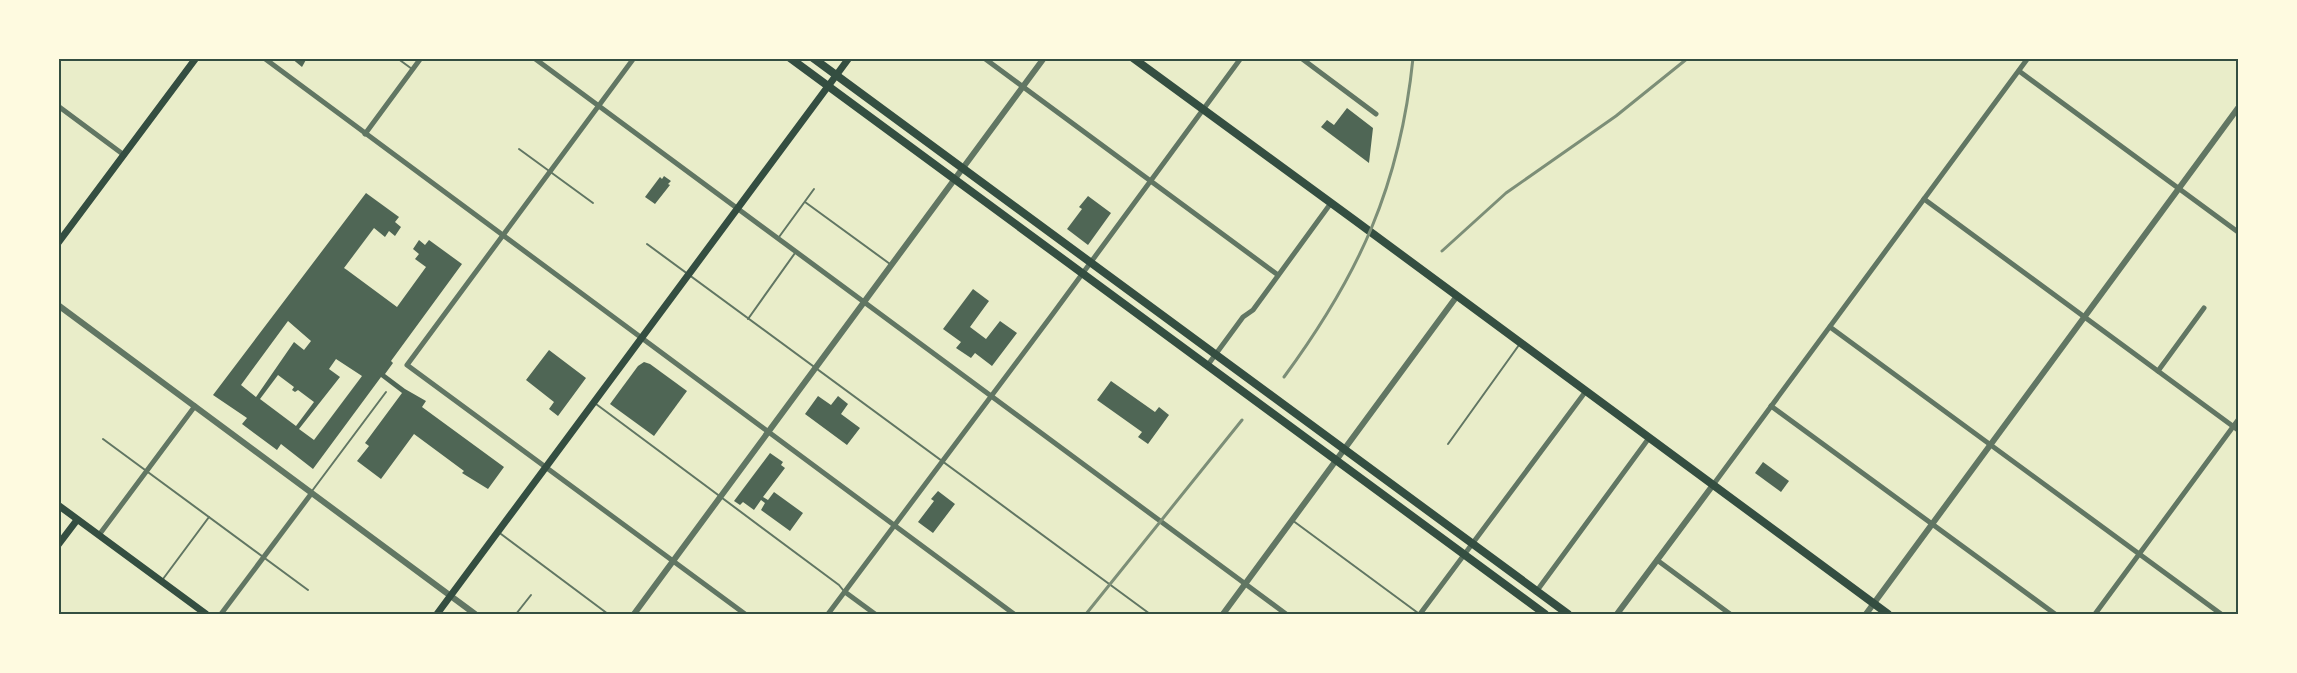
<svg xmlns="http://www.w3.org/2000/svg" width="2297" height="673" viewBox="0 0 2297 673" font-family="'Titillium Web',sans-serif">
<rect width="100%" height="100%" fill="#e9edc9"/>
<!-- building -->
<g fill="#4f6655" fill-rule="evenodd">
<polygon points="291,58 307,58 302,67"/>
<polygon points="1347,108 1373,128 1369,163 1321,127 1327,120 1334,125"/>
<polygon points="664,176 671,181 668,184 670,185 655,204 645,197 660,177 662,179"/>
<path d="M 366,193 L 399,217 L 395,222 L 401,227 L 395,236 L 389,231 L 385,237 L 374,228 L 344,268 L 347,270 L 397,307 L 426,267 L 415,259 L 419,254 L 413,249 L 419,240 L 425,245 L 429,240 L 462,264 L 391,361 L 393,363 L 385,374 L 405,389 L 426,401 L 422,407 L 504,467 L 488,489 L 462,473 L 464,471 L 414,434 L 381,479 L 357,461 L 369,446 L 365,443 L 402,393 L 381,377 L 313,469 L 281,444 L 277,450 L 242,424 L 247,418 L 213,395 ZM 288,321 L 311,341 L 304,350 L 294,342 L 256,397 L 241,385 ZM 336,359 L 362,376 L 314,440 L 299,429 L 340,377 L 329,369 ZM 278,375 L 294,387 L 292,390 L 295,392 L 298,390 L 314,402 L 296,426 L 260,399 Z"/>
<polygon points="1088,196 1111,213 1088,245 1067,229 1082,209 1079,207"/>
<polygon points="973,289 989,301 970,327 986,339 1000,321 1017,333 992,366 975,353 971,358 956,348 961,342 943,329"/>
<polygon points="549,350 586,378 558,416 549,409 554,402 526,380"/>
<polygon points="644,362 650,364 687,391 654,436 610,404 638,366"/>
<polygon points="1111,381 1155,412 1159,407 1169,415 1148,444 1138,437 1142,432 1097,400"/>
<polygon points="818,396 831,405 838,396 848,404 841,414 860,428 847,445 805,414"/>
<polygon points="770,453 783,462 781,465 785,468 763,497 768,500 774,492 803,513 790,531 761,510 765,503 761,500 754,510 743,502 740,505 734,501"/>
<polygon points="1763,462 1789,481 1781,492 1755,473"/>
<polygon points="938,491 955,504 933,533 918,522 934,501 931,499"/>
</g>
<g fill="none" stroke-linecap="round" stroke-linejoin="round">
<!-- service -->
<g stroke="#617663" stroke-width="2">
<polyline points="397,58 412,69"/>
<polyline points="519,149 593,203"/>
<polyline points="805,202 890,264"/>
<polyline points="779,237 814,189"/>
<polyline points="647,244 1150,614"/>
<polyline points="748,319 795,253"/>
<polyline points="596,404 839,585 843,590"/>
<polyline points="103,439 308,590"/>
<polyline points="1448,444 1519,345"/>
<polyline points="312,491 386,392"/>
<polyline points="1292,520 1418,613"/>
<polyline points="501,534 608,614"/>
<polyline points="163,579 209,517"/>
<polyline points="516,614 531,595"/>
</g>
<!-- minor -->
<g stroke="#617663" stroke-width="5">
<polyline points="264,58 1014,614"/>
<polyline points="534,58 1286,614"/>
<polyline points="634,58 407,365 745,614"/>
<polyline points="984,58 1278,275"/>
<polyline points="1301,58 1376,114"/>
<polyline points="2019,71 2238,232"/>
<polyline points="58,106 124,155"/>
<polyline points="365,134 421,58"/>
<polyline points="1924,199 2238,430"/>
<polyline points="1830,327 2221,614"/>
<polyline points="1207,366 1243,317 1253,310 1331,203"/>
<polyline points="2158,371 2204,308"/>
<polyline points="1771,406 2055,614"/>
<polyline points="1713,485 2028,58"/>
<polyline points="99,535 195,406"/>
<polyline points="1657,560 1730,614"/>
<polyline points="845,592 875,614"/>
<polyline points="1536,592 1649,438"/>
<polyline points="221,614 311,494"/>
<polyline points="828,614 1052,315 1241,58"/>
<polyline points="1420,614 1586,391"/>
<polyline points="2095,614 2238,420"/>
</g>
<!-- tertiary -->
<g stroke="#617663" stroke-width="6">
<polyline points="58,305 475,614"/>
<polyline points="634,614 1044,58"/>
<polyline points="1223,614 1457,296"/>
<polyline points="1617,614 1713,485"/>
<polyline points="1866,614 2238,108"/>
</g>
<!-- secondary -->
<g stroke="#344e41" stroke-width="7">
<polyline points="58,243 196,58"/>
<polyline points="58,505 206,614"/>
<polyline points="58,545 77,520"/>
<polyline points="437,614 849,58"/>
</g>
<!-- primary -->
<g stroke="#344e41" stroke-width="8">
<polyline points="790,58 1545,614"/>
<polyline points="813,58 1568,614"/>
<polyline points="1133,58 1353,219 1888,614"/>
</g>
<!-- rail -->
<g stroke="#7c8e77" stroke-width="3">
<polyline points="1442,251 1506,193 1616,116 1688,58"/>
<path d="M 1284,377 C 1359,275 1400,186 1413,58"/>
<polyline points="1086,614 1242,420"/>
</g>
</g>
<!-- border -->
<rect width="2297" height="673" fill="none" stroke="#fefae0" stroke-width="120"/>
<rect x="60" y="60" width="2177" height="553" fill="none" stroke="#344e41" stroke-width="2"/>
</svg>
